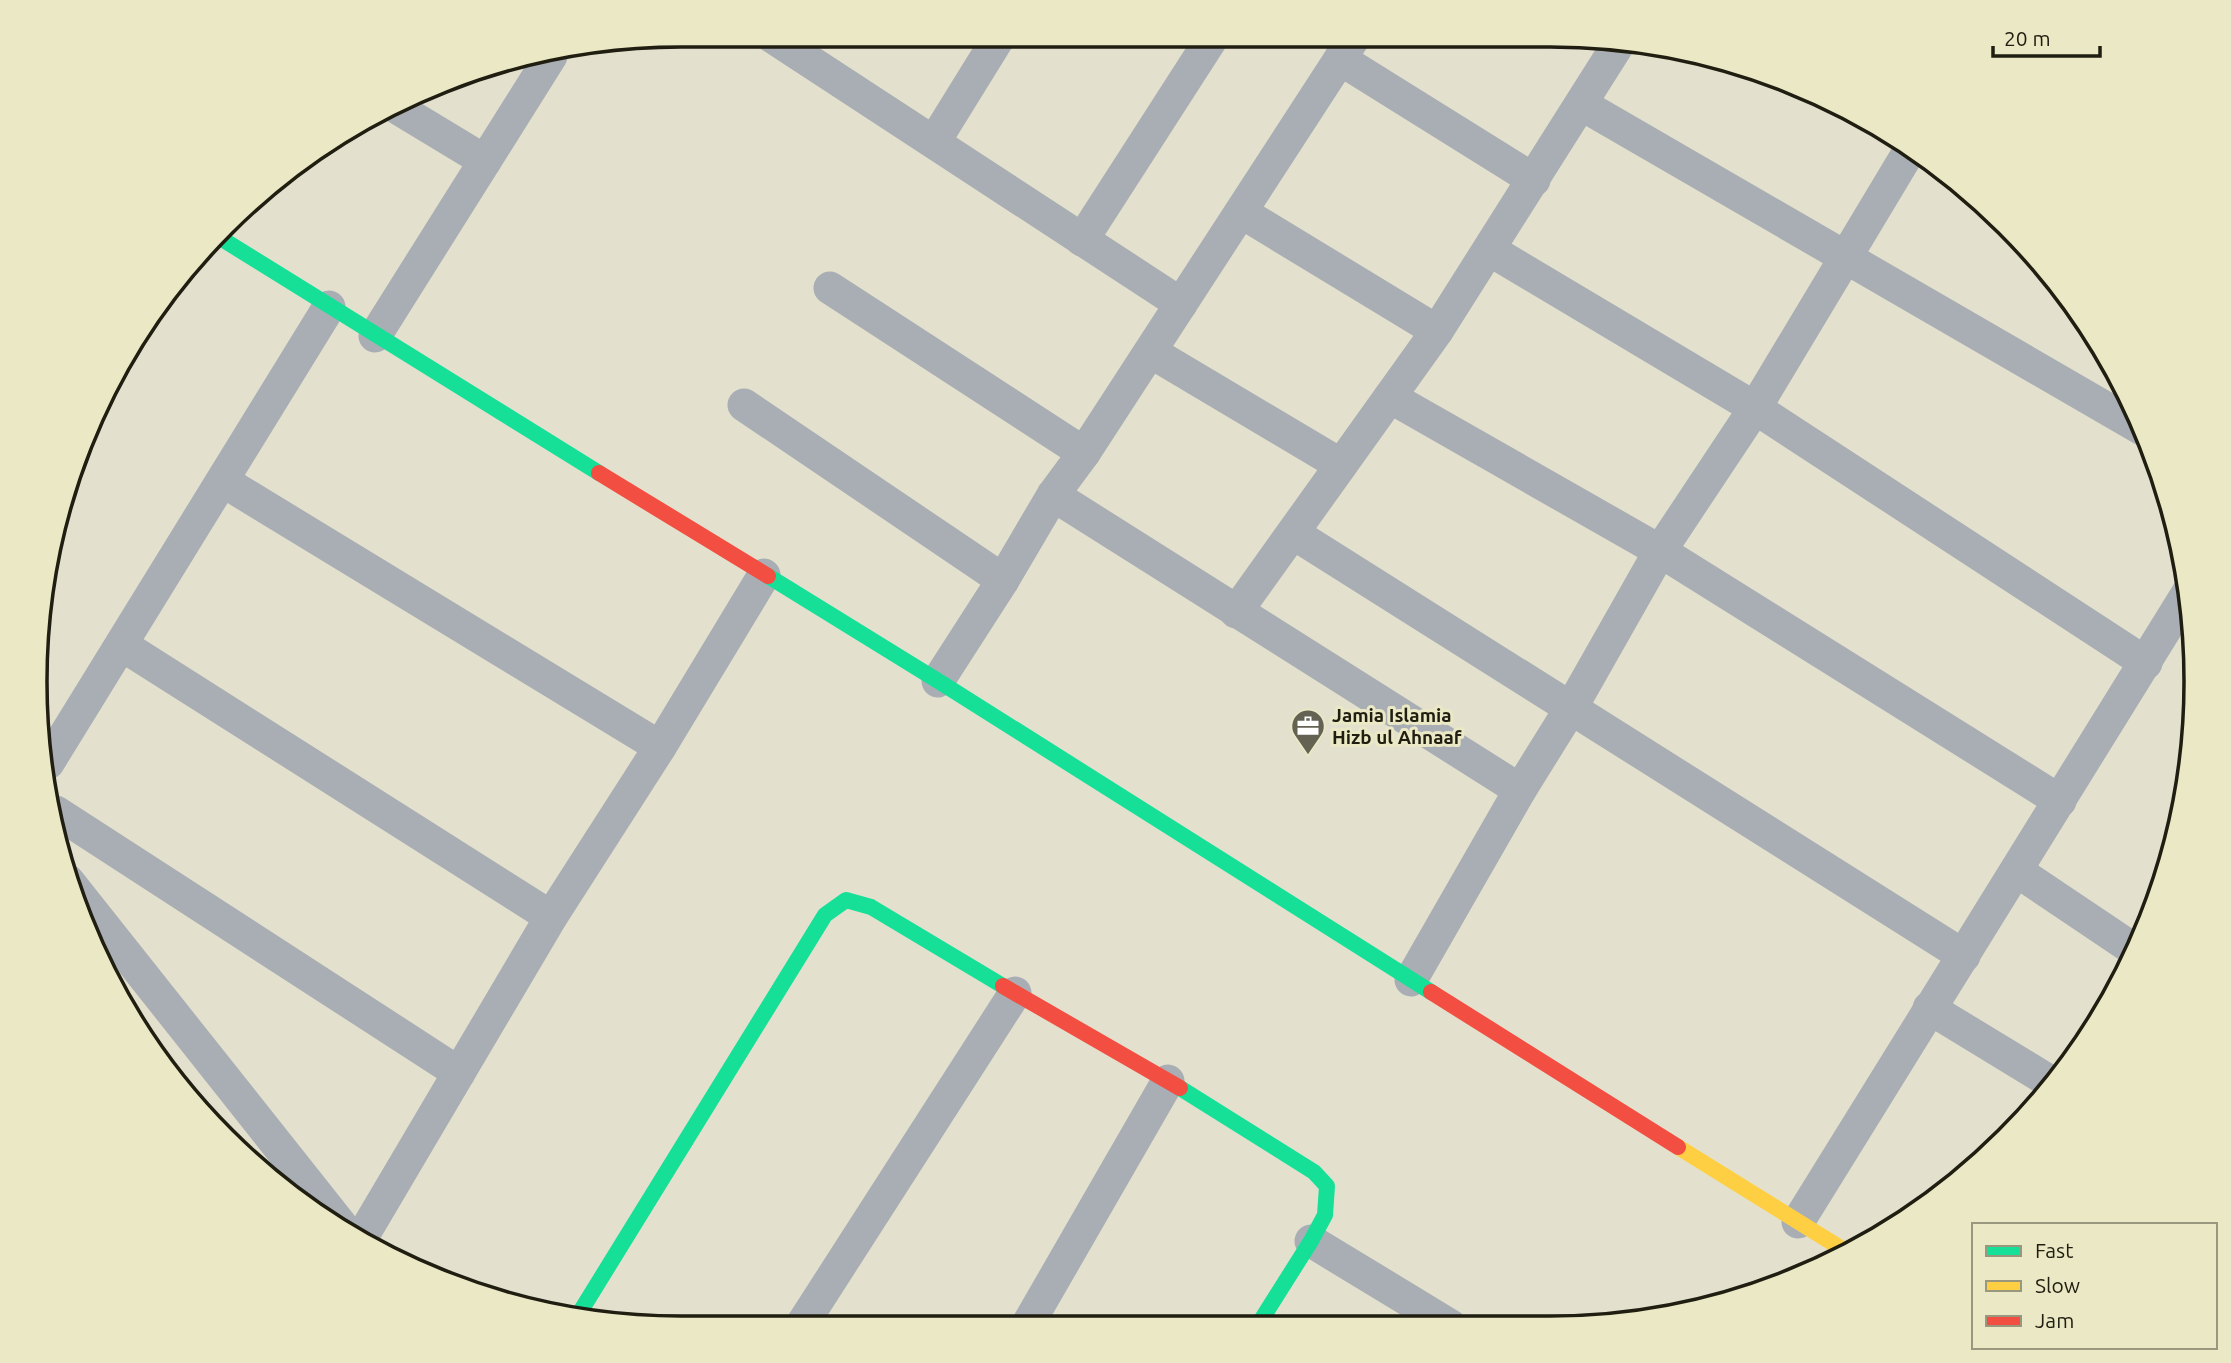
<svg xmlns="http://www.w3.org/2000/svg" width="2231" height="1363" viewBox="0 0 2231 1363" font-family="Ubuntu,sans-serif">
<rect width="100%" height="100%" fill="#e3e1cd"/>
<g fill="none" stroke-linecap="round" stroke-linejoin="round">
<!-- street -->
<g stroke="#a8aeb4" stroke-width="33">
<polyline points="771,36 1181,304"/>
<polyline points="1340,59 1534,180"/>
<polyline points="1581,104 2142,429"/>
<polyline points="399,109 485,161"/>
<polyline points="934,142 999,37"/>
<polyline points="1241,212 1437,331"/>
<polyline points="1082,240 1212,38"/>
<polyline points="1490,250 1755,408 2146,663"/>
<polyline points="830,288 1084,453"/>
<polyline points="375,336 551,56"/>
<polyline points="1151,352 1341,465"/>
<polyline points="1390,397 1660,551 2060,801"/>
<polyline points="744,405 1003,580"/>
<polyline points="223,481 660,747"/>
<polyline points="1053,495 1520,790"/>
<polyline points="1293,533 1964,956"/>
<polyline points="1236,612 1437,331 1621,40"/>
<polyline points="122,645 551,917"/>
<polyline points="938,681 1003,580 1053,495 1084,453 1353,39"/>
<polyline points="48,763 329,307"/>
<polyline points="56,812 459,1073"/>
<polyline points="2017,871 2136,951"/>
<polyline points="68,881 341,1225"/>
<polyline points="1411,980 1520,790 1571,708 1660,551 1755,408 1910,150"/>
<polyline points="1929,1008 2054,1084"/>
<polyline points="1798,1222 2189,591"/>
<polyline points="362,1237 551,917 660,747 764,575"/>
<polyline points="1311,1241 1451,1326"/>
<polyline points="803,1323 1015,993"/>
<polyline points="1028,1324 1168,1081"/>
</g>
<!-- fast -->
<g stroke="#16e098" stroke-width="16">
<polyline points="222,239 599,473"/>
<polyline points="768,576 943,684 1431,992"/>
<polyline points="1180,1088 1314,1172 1327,1186 1325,1215 1311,1241 1258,1325"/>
<polyline points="577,1317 825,915 846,900 871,907 1003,986"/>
</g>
<!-- slow -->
<polyline stroke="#ffcf43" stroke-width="16" points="1678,1147 1847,1252"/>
<!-- jam -->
<g stroke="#f24e42" stroke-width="16">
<polyline points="599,473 768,576"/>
<polyline points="1003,986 1180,1088"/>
<polyline points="1431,992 1678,1147"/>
</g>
</g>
<!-- icons -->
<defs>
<g id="office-pin" transform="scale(1.75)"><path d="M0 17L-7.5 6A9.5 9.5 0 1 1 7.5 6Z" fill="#646253" stroke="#ebe8c5"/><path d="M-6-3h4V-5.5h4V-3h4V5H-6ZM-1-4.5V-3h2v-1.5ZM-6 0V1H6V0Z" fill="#fff"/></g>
</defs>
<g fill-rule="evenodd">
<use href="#office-pin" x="1308" y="726"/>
</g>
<g text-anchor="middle" stroke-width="6" stroke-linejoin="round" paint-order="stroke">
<!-- poi labels -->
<g font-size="19" font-weight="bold" fill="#1f1e11" stroke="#ebe8c5" text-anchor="start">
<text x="1332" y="722">Jamia Islamia<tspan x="1332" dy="22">Hizb ul Ahnaaf</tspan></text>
</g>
</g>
<!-- crop -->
<path d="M0 0H2231V1363H0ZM681 47H1550A634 634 0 0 1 2184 681V682A634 634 0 0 1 1550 1316H681A634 634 0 0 1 47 682V681A634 634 0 0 1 681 47Z" fill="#ebe8c5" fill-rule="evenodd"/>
<path fill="none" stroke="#1f1e11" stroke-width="3.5" d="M681 47H1550A634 634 0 0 1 2184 681V682A634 634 0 0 1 1550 1316H681A634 634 0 0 1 47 682V681A634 634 0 0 1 681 47Z"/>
<!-- legend -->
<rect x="1972" y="1223" width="245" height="126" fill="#ebe8c5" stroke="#99977d" stroke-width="2"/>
<rect x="1986" y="1246" width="35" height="10" fill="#16e098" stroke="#99977d" stroke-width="2"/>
<text x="2035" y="1258" font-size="21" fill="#1f1e11">Fast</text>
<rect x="1986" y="1281" width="35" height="10" fill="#ffcf43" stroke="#99977d" stroke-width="2"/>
<text x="2035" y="1293" font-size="21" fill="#1f1e11">Slow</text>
<rect x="1986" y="1316" width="35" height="10" fill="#f24e42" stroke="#99977d" stroke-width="2"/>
<text x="2035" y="1328" font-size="21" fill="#1f1e11">Jam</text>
<!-- scale -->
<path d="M1993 46v10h107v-10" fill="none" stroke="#1f1e11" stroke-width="3.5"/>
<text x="2004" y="46" font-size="21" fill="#1f1e11" stroke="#ebe8c5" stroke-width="5" paint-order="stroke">20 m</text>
</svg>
